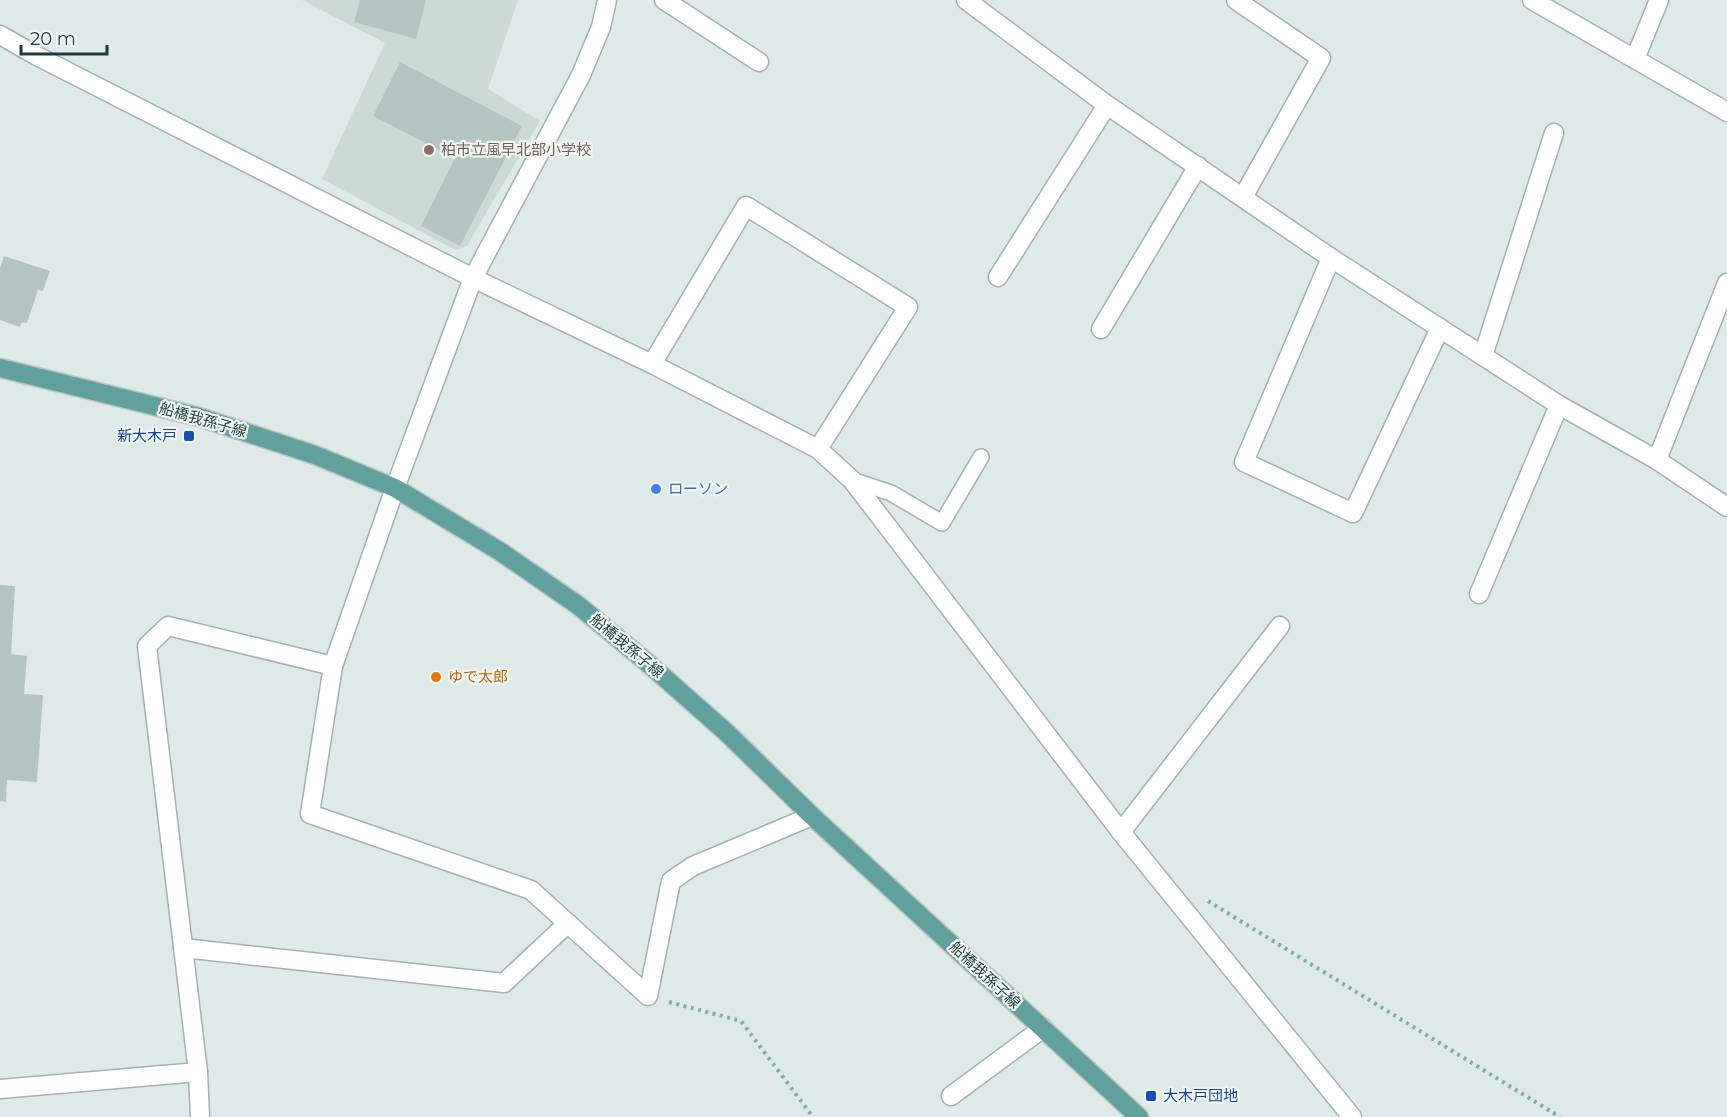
<svg xmlns="http://www.w3.org/2000/svg" width="1727" height="1117" viewBox="0 0 1727 1117" font-family="Montserrat,'Noto Sans JP',sans-serif">
<rect width="100%" height="100%" fill="#deeae7"/>
<!-- built -->
<polygon fill="#ccdad6" points="302,0 518,0 488,89 540,121 467,246 455,250 322,179 385,43"/>
<!-- building -->
<g fill="#b4c5c1">
<polygon points="360,0 426,0 416,39 354,22"/>
<polygon points="400,62 522,126 460,246 421,226 455,158 373,116"/>
<polygon points="4,256 50,271 43,291 38,290 27,323 22,322 20,327 0,320 0,268"/>
<polygon points="0,585 15,586 11,654 27,656 24,694 43,695 37,782 7,780 6,802 0,801"/>
</g>
<g fill="none" stroke-linecap="round" stroke-linejoin="round">
<!-- service casing -->
<g stroke="#a1b2af" stroke-width="18">
<polyline id="service" points="852,480 891,493 942,523 981,457"/>
</g>
<!-- minor casing -->
<g stroke="#a1b2af" stroke-width="21">
<g id="minor">
<polyline points="607,0 601,27 581,75 473,278 395,488 333,666 310,814 531,890 648,996 671,881 693,866 812,816"/>
<polyline points="664,0 759,62"/>
<polyline points="966,0 1107,105 1331,258 1559,405 1657,460 1727,507"/>
<polyline points="1236,0 1321,58 1243,197"/>
<polyline points="1532,0 1727,112"/>
<polyline points="0,35 37,56 473,278 652,364 818,449 852,480 1121,832 1352,1117"/>
<polyline points="1635,59 1659,0"/>
<polyline points="1331,258 1244,462 1353,513 1440,328"/>
<polyline points="998,277 1107,105"/>
<polyline points="1101,329 1198,166"/>
<polyline points="1483,356 1554,133"/>
<polyline points="652,364 746,206 908,307 818,449"/>
<polyline points="1657,460 1727,283"/>
<polyline points="1479,594 1559,405"/>
<polyline points="1121,832 1280,626"/>
<polyline points="183,948 504,983 568,923"/>
<polyline points="0,1089 198,1072"/>
<polyline points="951,1096 1043,1028"/>
<polyline points="200,1117 198,1072 147,646 168,626 333,666"/>
</g>
</g>
<!-- primary casing -->
<g stroke="#bcc4c3" stroke-width="21">
<polyline id="primary" points="0,368 199,417 315,455 395,488 501,552 579,606 650,665 727,733 812,816 1139,1117"/>
</g>
<!-- path -->
<g stroke="#7eafa9" stroke-width="4" stroke-dasharray="3 4.5" stroke-linecap="butt">
<polyline points="1208,901 1560,1117"/>
<polyline points="669,1002 741,1021 813,1117"/>
</g>
<!-- service -->
<use href="#service" stroke="#fff" stroke-width="15"/>
<!-- minor -->
<use href="#minor" stroke="#fff" stroke-width="18"/>
<!-- primary -->
<use href="#primary" stroke="#61a19d" stroke-width="18"/>
</g>
<!-- markers -->
<circle fill="#8d6e63" stroke="#eff7f4" stroke-width="2" cx="429" cy="150" r="6"/>
<g fill="#1a4fb4" stroke="#eff7f4" stroke-width="2">
<rect x="183" y="430" width="12" height="12" rx="3"/>
<rect x="1145" y="1090" width="12" height="12" rx="3"/>
</g>
<circle fill="#3f7fe0" stroke="#eff7f4" stroke-width="2" cx="656" cy="489" r="6"/>
<circle fill="#e8710a" stroke="#eff7f4" stroke-width="2" cx="436" cy="677" r="6"/>
<g text-anchor="middle" stroke-width="4.5" stroke-linejoin="round" paint-order="stroke">
<!-- education labels -->
<g font-size="15" fill="#785e54" stroke="#eff7f4" text-anchor="start">
<text x="441" y="155">柏市立風早北部小学校</text>
</g>
<!-- street labels -->
<g font-size="15" fill="#1f3a38" stroke="#eff7f4">
<text transform="translate(203 420) rotate(16)" y="5">船橋我孫子線</text>
<text transform="translate(627 646) rotate(40)" y="5">船橋我孫子線</text>
<text transform="translate(985 975) rotate(43)" y="5">船橋我孫子線</text>
</g>
<!-- transit labels -->
<g font-size="15" fill="#164399" stroke="#eff7f4" text-anchor="end">
<text x="177" y="441">新大木戸</text>
<text x="1163" y="1101" text-anchor="start">大木戸団地</text>
</g>
<!-- shop labels -->
<g font-size="15" fill="#366cbe" stroke="#eff7f4" text-anchor="start">
<text x="668" y="494">ローソン</text>
</g>
<!-- food labels -->
<g font-size="15" fill="#c56008" stroke="#eff7f4" text-anchor="start">
<text x="448" y="682">ゆで太郎</text>
</g>
</g>
<!-- scale -->
<path d="M21 45v9h86v-9" fill="none" stroke="#1f3a38" stroke-width="3"/>
<text x="30" y="45" font-size="18" fill="#1f3a38" stroke="#eff7f4" stroke-width="4.5" paint-order="stroke">20 m</text>
</svg>
